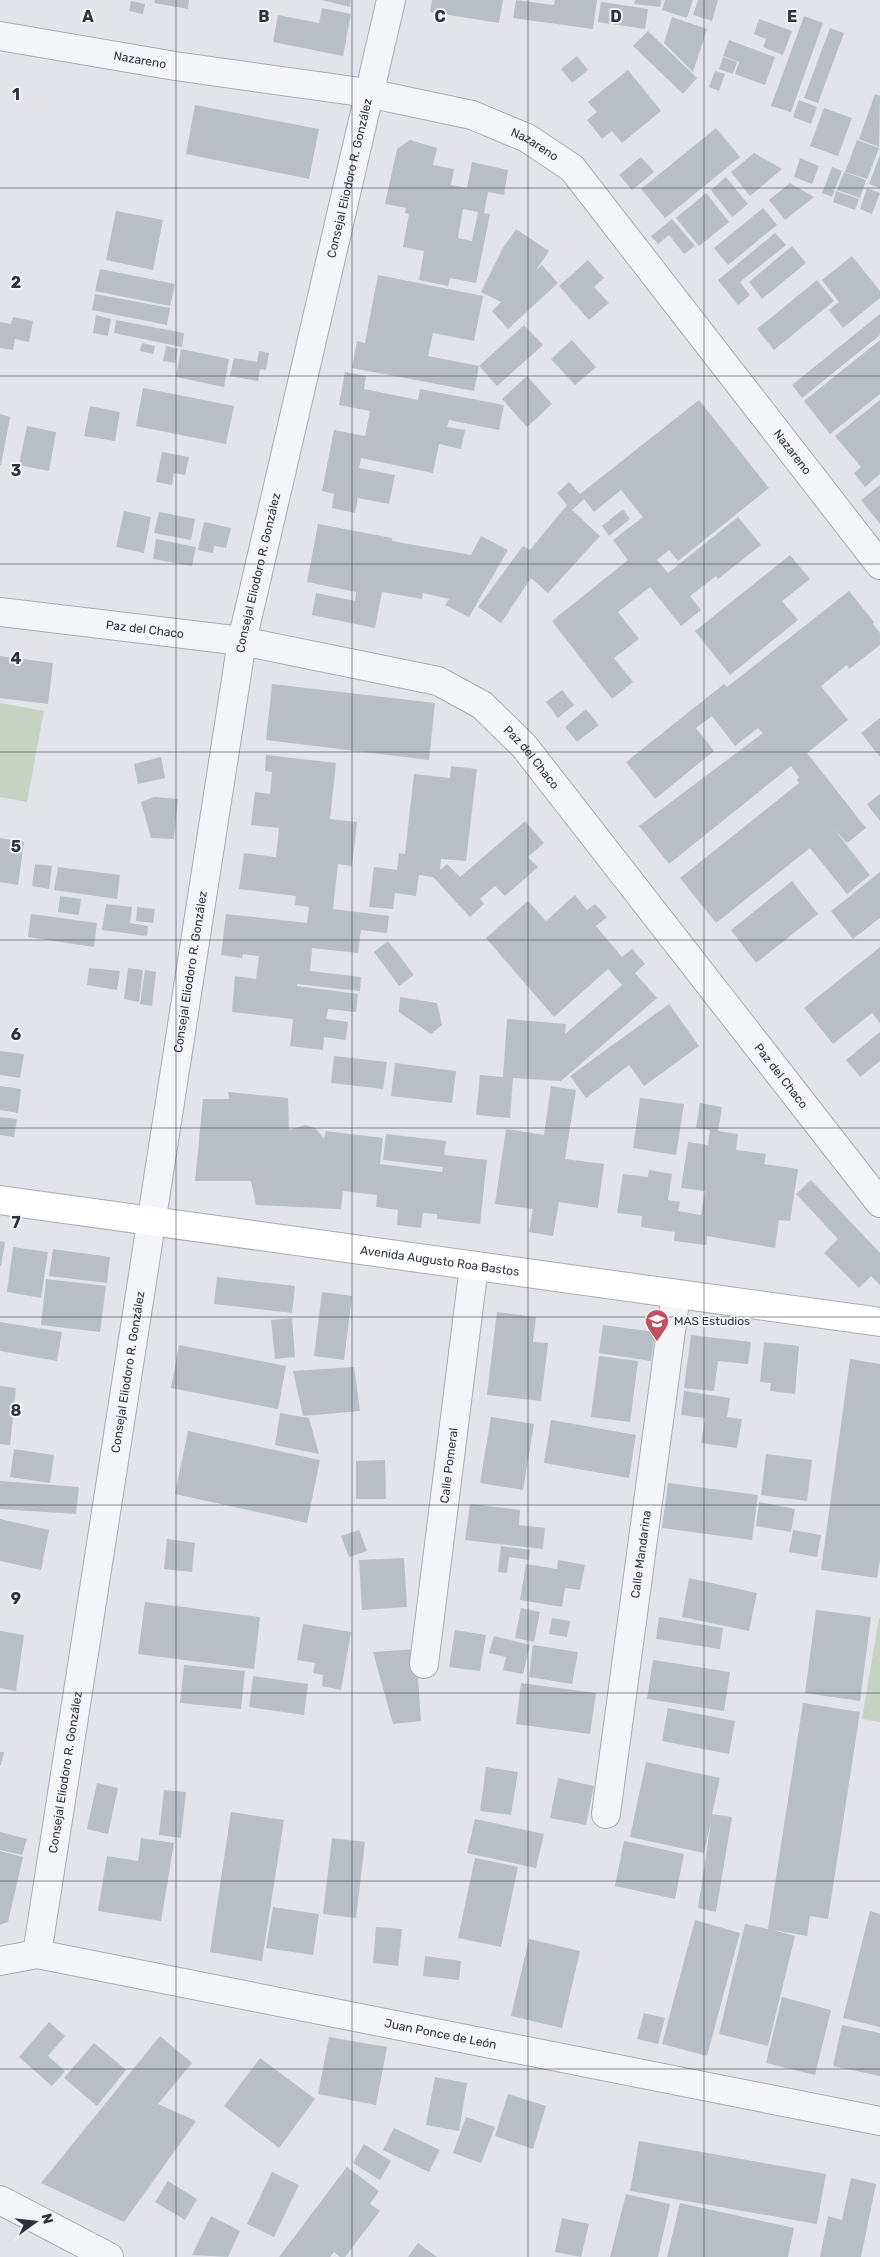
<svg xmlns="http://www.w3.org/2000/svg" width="880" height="2257" viewBox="0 0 880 2257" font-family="Rubik,sans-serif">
<rect width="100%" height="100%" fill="#e2e4e9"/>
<!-- green -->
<g fill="#c7d2c3">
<polygon points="0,703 44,711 27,802 0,797"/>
<polygon points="879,1618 880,1618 880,1722 862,1719"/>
</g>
<!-- building -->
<g fill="#b9bec5" fill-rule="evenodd">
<polygon points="155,0 189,0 188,9 154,3"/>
<polygon points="322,0 351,0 350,7"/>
<polygon points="432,0 503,0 499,23 430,12"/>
<polygon points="516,0 554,5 555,0 597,0 593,29 513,18"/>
<polygon points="635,0 661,0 660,7 634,4"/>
<polygon points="665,0 693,0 687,18 662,10"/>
<polygon points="698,0 718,0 712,21 693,15"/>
<polygon points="131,1 145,4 143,14 129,11"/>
<polygon points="601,2 648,9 645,29 598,22"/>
<polygon points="322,8 351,14 343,56 273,42 278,15 319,23"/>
<polygon points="804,16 823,23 791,112 771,106"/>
<polygon points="672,17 707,29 693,72 664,43"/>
<polygon points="759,19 792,31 783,55 763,47 766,39 754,34"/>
<polygon points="830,28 844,33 818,103 804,98"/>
<polygon points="648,31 697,78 683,94 633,46"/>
<polygon points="729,40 775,57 765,85 735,74 739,62 723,56"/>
<polygon points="577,56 588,70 572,83 561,69"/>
<polygon points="723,57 737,62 733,74 719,69"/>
<polygon points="628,70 661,111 622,143 612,131 602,139 587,120 597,112 588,102"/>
<polygon points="715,71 725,74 719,91 709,87"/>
<polygon points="875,94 880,96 879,147 859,139"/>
<polygon points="799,100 817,107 811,124 793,117"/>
<polygon points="195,105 319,129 309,179 186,154"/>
<polygon points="824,108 852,118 838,156 810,146"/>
<polygon points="716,128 740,157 665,218 641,189"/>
<path d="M 410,140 L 437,148 L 433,165 L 454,169 L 451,185 L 467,188 L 472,162 L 508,170 L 504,195 L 488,192 L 484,213 L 490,214 L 476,283 L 450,278 L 448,286 L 419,280 L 424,251 L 403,247 L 409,214 L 405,213 L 406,208 L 385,204 L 397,149 ZM 463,209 L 478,212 L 472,241 L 458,238 Z"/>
<polygon points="857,140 879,148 867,179 845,172"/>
<polygon points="754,153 782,169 750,196 731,172"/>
<polygon points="880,155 880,188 869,184"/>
<polygon points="641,157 654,172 632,190 619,175"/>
<polygon points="800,158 819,166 812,184 794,177"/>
<polygon points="832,167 842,171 835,189 832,189 835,190 832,197 822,193"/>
<polygon points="844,172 866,180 860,198 837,190"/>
<polygon points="726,177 748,204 732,217 711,190"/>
<polygon points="790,183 814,197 785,220 769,200"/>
<polygon points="867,188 880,193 872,214 860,209"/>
<polygon points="836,191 859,199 855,210 833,202"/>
<polygon points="706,193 729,222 699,246 676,218"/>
<polygon points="763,208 777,225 728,265 714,248"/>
<polygon points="116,211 163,220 153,270 106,260"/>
<polygon points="672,219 695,246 684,254 669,235 658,244 651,236"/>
<polygon points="516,229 549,251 536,270 542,265 558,283 508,329 492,311 501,302 481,292 503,248"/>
<polygon points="775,233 786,245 740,282 750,295 738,305 718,280"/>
<polygon points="792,246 806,263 762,299 749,282"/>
<polygon points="852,256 880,291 880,298 843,328 829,310 839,302 822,280"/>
<polygon points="588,260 604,278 594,287 609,303 589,320 559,286"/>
<polygon points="100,269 175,284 170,306 95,291"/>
<polygon points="378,275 483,296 474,341 433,333 428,356 479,366 474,391 352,368 357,341 365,343"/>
<polygon points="817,280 834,301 774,350 757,329"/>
<polygon points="95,294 170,308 167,325 92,310"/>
<polygon points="880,314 880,335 802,398 792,385"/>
<polygon points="96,315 111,319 108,336 93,333"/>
<polygon points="13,317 33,321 29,342 15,339 13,350 0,348 0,322 11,324"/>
<polygon points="116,320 184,333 182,347 114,333"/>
<polygon points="524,325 543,345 497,386 479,366"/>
<polygon points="572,340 596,367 575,385 551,359"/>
<polygon points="880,340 880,394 830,434 804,401"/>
<polygon points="142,343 155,346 153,354 140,351"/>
<polygon points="166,346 178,349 175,363 163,361"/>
<polygon points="181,349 229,359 224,387 176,377"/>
<polygon points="259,351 269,353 266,370 260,369 258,381 230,376 234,358 257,362"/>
<polygon points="345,372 366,376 364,389 418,400 420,389 504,405 499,430 449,420 447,427 465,430 461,449 439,444 433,473 361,458 359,468 395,475 389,504 358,498 355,513 332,508 334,494 322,491 334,430 365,436 370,411 339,405"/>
<polygon points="527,376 552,404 527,427 502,399"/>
<polygon points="143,388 234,406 226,444 136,426"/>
<polygon points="699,400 769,488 678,561 669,550 657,560 668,573 738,517 761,545 718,579 716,576 690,596 701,610 681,626 650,587 618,612 639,639 614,658 633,682 612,699 552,621 628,560 613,540 643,517 621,490 594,512 584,499 572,510 600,536 548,593 531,578 501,623 478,607 523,546 530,550 567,505 557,493 569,482 580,494"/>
<polygon points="880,400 880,474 865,487 854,473 861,467 835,436"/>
<polygon points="90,406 120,412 115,441 84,436"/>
<polygon points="0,414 10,417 1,465 0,465"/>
<polygon points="27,426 56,432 49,471 19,465"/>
<polygon points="162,452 189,457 185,475 174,473 172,485 156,482"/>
<polygon points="880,485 880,524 861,500"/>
<polygon points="623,509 630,519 609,536 602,526"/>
<polygon points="124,511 151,517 144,553 116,547"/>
<polygon points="159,512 195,519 191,540 154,533"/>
<polygon points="204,522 231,528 226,548 214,546 213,553 198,550"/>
<polygon points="318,524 392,538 392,541 471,555 481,536 508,550 469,617 445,605 449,599 423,593 422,599 382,592 375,628 312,615 316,593 355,601 356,592 307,582"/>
<polygon points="156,539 196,547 192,566 153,559"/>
<polygon points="790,555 810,579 782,601 798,620 730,675 695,631"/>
<polygon points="849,591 874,622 873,624 880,633 880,645 849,669 847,665 821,686 848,720 807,753 866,828 847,843 834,829 870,875 847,894 810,848 716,923 680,878 799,783 797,780 799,777 791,766 669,864 639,826 763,733 758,728 735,746 712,716 696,728 714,751 655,799 626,762 724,684 727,687"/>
<polygon points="0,656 53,663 48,704 0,698"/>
<polygon points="272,684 435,703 429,760 266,740"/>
<polygon points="562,690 574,705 558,718 546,702"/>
<polygon points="586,709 599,725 577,742 565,727"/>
<polygon points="880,718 880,757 861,733"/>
<polygon points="266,755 336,763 330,819 357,822 352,866 338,864 333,909 389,916 387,933 361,930 358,953 312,948 310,971 361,977 360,991 297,984 297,986 358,994 356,1012 328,1009 326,1019 348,1022 346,1040 324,1037 323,1050 290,1046 293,1019 232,1012 235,976 256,979 259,956 243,954 242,958 221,955 226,914 307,923 309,907 295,905 296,896 239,889 244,853 276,857 279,828 251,825 255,792 270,794 272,772 265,771"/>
<polygon points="161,757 165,778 138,784 134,764"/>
<polygon points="451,766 477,769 466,861 441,859 440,870 447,864 460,877 525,821 544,843 528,857 538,867 505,896 495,886 480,899 484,904 470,917 433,877 419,875 416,896 395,893 393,909 369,907 374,867 397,870 399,853 405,854 414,774 450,778"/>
<polygon points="880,794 880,821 867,804"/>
<polygon points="154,797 178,799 174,839 151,838 141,802"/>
<polygon points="0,838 24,842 18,885 0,882"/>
<polygon points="35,864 52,866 49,889 32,886"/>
<polygon points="58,867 120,875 117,899 54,890"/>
<polygon points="880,872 880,918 853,939 831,911"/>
<polygon points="792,881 818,914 756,963 731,930"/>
<polygon points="575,895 587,910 595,904 607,917 596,926 622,957 632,949 645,964 635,973 657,998 561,1081 513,1078 510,1118 476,1115 480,1075 503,1077 507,1019 566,1024 565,1034 622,985 608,969 554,1017 486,938 528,901 546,921"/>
<polygon points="60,896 81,899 79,915 58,912"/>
<polygon points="106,904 132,907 130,923 148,926 147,936 102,930"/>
<polygon points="137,907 155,909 153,923 136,921"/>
<polygon points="31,914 97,923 94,947 28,937"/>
<polygon points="388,941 414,975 399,986 374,952"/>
<polygon points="880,947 880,1023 872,1013 833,1044 804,1008"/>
<polygon points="89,968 120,971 117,990 87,985"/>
<polygon points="128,968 143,970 139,1002 124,999"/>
<polygon points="145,970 156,972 152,1006 140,1004"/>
<polygon points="400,997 437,1003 442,1025 431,1034 399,1012"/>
<polygon points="669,1004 699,1046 644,1086 629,1065 586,1098 570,1076"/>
<polygon points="880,1032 880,1061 860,1077 846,1060"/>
<polygon points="0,1051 24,1054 20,1078 0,1075"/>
<polygon points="334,1056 387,1062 383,1089 331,1083"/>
<polygon points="395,1063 456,1071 452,1103 391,1096"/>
<polygon points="0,1086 21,1089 18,1113 0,1110"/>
<polygon points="551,1086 576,1090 565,1159 604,1164 598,1208 559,1202 553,1236 529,1232 533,1209 495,1204 506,1129 544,1135"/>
<polygon points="228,1092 288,1098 289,1130 305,1125 315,1128 324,1138 326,1131 383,1138 380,1164 442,1172 443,1167 383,1160 386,1134 446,1141 444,1155 487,1160 480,1224 437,1219 437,1214 423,1213 421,1228 397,1225 398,1210 376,1207 377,1195 343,1191 341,1209 256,1205 251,1181 195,1181 203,1099 229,1099"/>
<polygon points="640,1098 684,1104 676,1155 633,1148"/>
<polygon points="700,1103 722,1107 718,1131 738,1134 736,1150 766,1154 764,1164 798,1169 790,1221 779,1220 775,1248 707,1236 706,1245 674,1241 675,1232 641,1227 642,1216 617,1213 623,1174 648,1177 649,1170 672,1174 668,1200 680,1202 678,1211 701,1215 705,1191 681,1188 688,1142 708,1145 710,1130 696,1128"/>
<polygon points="0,1117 17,1119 14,1137 0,1135"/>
<polygon points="811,1180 880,1253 880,1285 871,1276 859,1288 824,1253 838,1239 796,1194"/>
<polygon points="0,1241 5,1242 1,1266 0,1266"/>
<polygon points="13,1247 48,1252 41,1298 7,1292"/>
<polygon points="53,1249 110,1257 107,1283 49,1276"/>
<polygon points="217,1277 295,1286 292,1313 214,1304"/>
<polygon points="46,1279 106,1286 100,1332 41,1325"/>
<polygon points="322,1292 352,1296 344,1360 314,1356"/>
<polygon points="497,1312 536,1317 533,1342 548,1343 541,1401 487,1395"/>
<polygon points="292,1318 295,1357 275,1359 271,1320"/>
<polygon points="0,1322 62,1332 57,1361 0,1351"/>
<polygon points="603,1325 655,1332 651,1361 599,1353"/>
<polygon points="691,1335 751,1342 748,1364 718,1361 714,1391 684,1388"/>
<polygon points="764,1342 799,1346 795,1394 770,1391 771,1383 760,1382"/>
<polygon points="179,1345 286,1366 278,1409 171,1388"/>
<polygon points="599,1356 638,1361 630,1422 591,1417"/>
<polygon points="850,1359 880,1364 880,1559 877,1578 821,1570"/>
<polygon points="354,1367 360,1411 303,1416 293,1371"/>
<polygon points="0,1386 16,1388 10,1445 0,1444"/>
<polygon points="684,1391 730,1398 727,1417 742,1419 737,1448 701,1443 705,1418 681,1415"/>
<polygon points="280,1413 309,1418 319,1454 275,1445"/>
<polygon points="491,1417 534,1424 523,1490 480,1483"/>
<polygon points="551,1420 636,1435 629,1478 544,1463"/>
<polygon points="188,1431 320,1460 307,1523 175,1494"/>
<polygon points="14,1449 54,1455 50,1483 10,1477"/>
<polygon points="766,1454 812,1460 807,1501 761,1495"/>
<polygon points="385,1460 386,1499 356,1499 356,1461"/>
<polygon points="0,1481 79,1487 76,1514 0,1509"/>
<polygon points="668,1483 758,1495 752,1540 662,1528"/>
<polygon points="759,1502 795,1509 791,1532 756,1526"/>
<polygon points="470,1504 520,1510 519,1525 545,1528 543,1549 465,1540"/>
<polygon points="0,1519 49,1530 41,1570 0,1561"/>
<polygon points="359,1530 367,1551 349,1557 341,1536"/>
<polygon points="793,1530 821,1535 817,1557 789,1552"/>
<polygon points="167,1539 195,1543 192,1572 164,1569"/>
<polygon points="501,1546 530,1550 529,1560 509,1557 507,1573 498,1572"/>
<polygon points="404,1558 407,1607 362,1610 359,1560"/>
<polygon points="558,1560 585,1565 580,1590 565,1588 562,1607 520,1600 526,1564 557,1569"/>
<polygon points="689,1578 757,1593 749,1631 682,1617"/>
<polygon points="145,1602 260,1617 254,1669 138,1654"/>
<polygon points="521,1608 540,1612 534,1642 515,1638"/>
<polygon points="816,1610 871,1617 860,1701 805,1693"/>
<polygon points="659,1617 723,1628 720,1649 656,1639"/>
<polygon points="552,1618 570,1621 567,1637 549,1634"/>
<polygon points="303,1624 351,1632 341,1690 322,1686 323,1675 313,1673 315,1663 297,1660"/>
<polygon points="455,1630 486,1635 480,1671 449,1667"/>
<polygon points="0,1631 24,1635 16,1691 0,1688"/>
<polygon points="494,1636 530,1645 523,1674 503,1670 506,1657 489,1653"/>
<polygon points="533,1645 578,1652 572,1684 529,1677"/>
<polygon points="416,1649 421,1721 393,1724 373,1652"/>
<polygon points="653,1660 730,1672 724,1711 647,1699"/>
<polygon points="184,1665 245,1671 241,1709 180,1703"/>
<polygon points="253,1676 308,1684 304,1715 249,1707"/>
<polygon points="521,1683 596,1693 590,1734 516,1724"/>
<polygon points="803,1703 860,1712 828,1919 810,1916 807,1936 773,1930 795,1936 768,2046 719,2034 745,1924 768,1929"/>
<polygon points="668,1708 735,1721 729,1754 662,1741"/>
<polygon points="0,1752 4,1752 1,1765 0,1765"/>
<polygon points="646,1762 720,1778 712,1814 732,1817 716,1912 698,1908 711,1822 704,1853 630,1837"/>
<polygon points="486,1767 518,1772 511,1815 480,1811"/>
<polygon points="558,1778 594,1786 586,1825 550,1818"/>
<polygon points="97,1783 118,1788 108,1834 87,1829"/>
<polygon points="164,1790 186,1792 181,1838 159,1835"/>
<polygon points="231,1812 284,1820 262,1961 210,1952"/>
<polygon points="475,1819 544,1834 536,1868 467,1853"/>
<polygon points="0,1832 27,1839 22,1855 0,1850"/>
<polygon points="141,1838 174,1843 161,1921 98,1911 107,1856 138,1861"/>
<polygon points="332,1838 365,1842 356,1918 323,1914"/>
<polygon points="624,1841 684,1854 675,1899 615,1886"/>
<polygon points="0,1851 23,1857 8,1922 0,1925"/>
<polygon points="475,1858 518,1867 501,1947 458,1938"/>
<polygon points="273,1907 319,1914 313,1955 266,1948"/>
<polygon points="870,1911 880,1914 880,2027 843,2018"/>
<polygon points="695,1920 740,1933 707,2056 662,2044"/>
<polygon points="376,1927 402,1929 398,1966 373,1963"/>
<polygon points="529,1939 580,1951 562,2028 511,2016"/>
<polygon points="425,1956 461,1961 459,1980 423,1976"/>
<polygon points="782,1997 831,2010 815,2075 766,2063"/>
<polygon points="644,2013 665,2018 658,2044 637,2039"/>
<polygon points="49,2022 65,2036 48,2056 65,2071 52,2086 19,2057"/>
<polygon points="842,2025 880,2033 880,2076 833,2066"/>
<polygon points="160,2036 192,2063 158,2104 196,2121 124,2222 41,2183"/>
<polygon points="329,2037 387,2047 376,2105 318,2094"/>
<polygon points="94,2043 126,2070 97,2106 64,2078"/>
<polygon points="260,2058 315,2099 279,2148 224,2106"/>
<polygon points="435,2077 467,2083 459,2131 426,2125"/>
<polygon points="508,2094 546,2106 533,2149 495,2136"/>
<polygon points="466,2117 495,2127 481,2163 453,2153"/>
<polygon points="394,2128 440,2150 429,2172 383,2150"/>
<polygon points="639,2141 826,2174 817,2224 630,2191"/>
<polygon points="364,2144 391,2161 380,2180 353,2163"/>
<polygon points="347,2167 379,2191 370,2204 380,2211 345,2257 340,2257 334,2252 330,2257 279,2257"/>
<polygon points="272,2172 299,2185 274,2237 247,2224"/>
<polygon points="851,2178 876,2184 861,2257 820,2257 828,2216 842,2220"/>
<polygon points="168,2181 197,2199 185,2220 155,2202"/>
<polygon points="626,2194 670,2204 658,2257 610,2257"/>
<polygon points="680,2203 794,2228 788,2257 667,2257"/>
<polygon points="211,2216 240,2231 228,2257 192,2255"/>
<polygon points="562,2218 589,2224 581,2257 555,2252"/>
<polygon points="418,2243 437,2257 408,2257"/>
</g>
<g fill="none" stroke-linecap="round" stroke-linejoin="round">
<!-- street casing -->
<g stroke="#a7abb3" stroke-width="30">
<g id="street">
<path id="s1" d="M 0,36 L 175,66 L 368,93 L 472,115 L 527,138 L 572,168 L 880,565"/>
<path id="s2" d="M 0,612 L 242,641 L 438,681 L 482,705 L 524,746 L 880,1203"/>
<path id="s3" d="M 424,1664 L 474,1266"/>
<path id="s4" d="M 606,1814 L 676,1294"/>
<path id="s5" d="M 37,1954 L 242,641 L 391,0"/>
<path id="s6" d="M 0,1961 L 37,1954 L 880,2121"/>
<polyline points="0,2200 109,2257"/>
</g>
</g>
<!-- secondary casing -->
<g stroke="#a7abb3" stroke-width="30">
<g id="secondary">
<path id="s7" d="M 0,1200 L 880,1322"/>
</g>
</g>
<!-- street -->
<use href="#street" stroke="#f4f5f8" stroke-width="28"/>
<!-- secondary -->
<use href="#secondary" stroke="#fff" stroke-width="28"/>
</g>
<!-- grid -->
<path fill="none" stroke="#2b3240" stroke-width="1" stroke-opacity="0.55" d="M 176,0 L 176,2257M 352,0 L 352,2257M 528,0 L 528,2257M 704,0 L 704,2257M 0,188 L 880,188M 0,376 L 880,376M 0,564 L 880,564M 0,752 L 880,752M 0,940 L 880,940M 0,1128 L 880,1128M 0,1317 L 880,1317M 0,1505 L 880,1505M 0,1693 L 880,1693M 0,1881 L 880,1881M 0,2069 L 880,2069"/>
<!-- icons -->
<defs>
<g id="school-pin" transform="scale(1.25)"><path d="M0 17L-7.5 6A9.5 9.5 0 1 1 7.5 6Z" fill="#c45060" stroke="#f1f3f7"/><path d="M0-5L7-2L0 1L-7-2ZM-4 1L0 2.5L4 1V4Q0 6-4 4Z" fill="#fff"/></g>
</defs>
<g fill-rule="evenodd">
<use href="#school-pin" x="657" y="1321"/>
</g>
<g text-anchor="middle" stroke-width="4" stroke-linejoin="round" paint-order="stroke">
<!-- street labels -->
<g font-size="12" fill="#2b3240" stroke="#f1f3f7">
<text dy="4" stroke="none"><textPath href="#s1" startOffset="142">Nazareno</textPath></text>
<text dy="4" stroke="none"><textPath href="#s1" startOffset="548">Nazareno</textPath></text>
<text dy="4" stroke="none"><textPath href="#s5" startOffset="1804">Consejal Eliodoro R. González</textPath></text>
<text dy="4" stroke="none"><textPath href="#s1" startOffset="952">Nazareno</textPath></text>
<text dy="4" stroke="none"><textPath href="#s5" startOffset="1399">Consejal Eliodoro R. González</textPath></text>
<text dy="4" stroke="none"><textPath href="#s2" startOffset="146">Paz del Chaco</textPath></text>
<text dy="4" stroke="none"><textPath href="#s2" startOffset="566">Paz del Chaco</textPath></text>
<text dy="4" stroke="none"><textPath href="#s5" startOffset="994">Consejal Eliodoro R. González</textPath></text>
<text dy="4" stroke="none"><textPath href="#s2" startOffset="971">Paz del Chaco</textPath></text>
<text dy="4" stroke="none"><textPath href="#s7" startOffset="444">Avenida Augusto Roa Bastos</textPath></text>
<text dy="4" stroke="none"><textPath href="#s5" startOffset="589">Consejal Eliodoro R. González</textPath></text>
<text dy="4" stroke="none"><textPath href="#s3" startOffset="200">Calle Pomeral</textPath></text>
<text dy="4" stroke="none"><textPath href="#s4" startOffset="262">Calle Mandarina</textPath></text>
<text dy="4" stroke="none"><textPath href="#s5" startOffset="184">Consejal Eliodoro R. González</textPath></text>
<text dy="4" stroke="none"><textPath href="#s6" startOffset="449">Juan Ponce de León</textPath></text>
</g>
<!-- poi labels -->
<g font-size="12" fill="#2b3240" stroke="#f1f3f7" text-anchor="start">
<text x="674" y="1325">MAS Estudios</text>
</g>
</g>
<g font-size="16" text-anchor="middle" font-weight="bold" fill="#2b3240" stroke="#f1f3f7" stroke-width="4" stroke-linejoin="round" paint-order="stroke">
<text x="88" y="22">A</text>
<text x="264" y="22">B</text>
<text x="440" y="22">C</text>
<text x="616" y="22">D</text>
<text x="792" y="22">E</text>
<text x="16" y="100">1</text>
<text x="16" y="288">2</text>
<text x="16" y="476">3</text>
<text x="16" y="664">4</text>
<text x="16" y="852">5</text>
<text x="16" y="1040">6</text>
<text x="16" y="1228">7</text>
<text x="16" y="1416">8</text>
<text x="16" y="1604">9</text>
</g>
<!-- north arrow -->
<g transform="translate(35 2222) rotate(75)" stroke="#f1f3f7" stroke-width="4" paint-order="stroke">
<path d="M0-4L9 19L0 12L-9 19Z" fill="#2b3240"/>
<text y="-8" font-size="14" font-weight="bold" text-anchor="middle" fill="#2b3240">N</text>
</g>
</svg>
